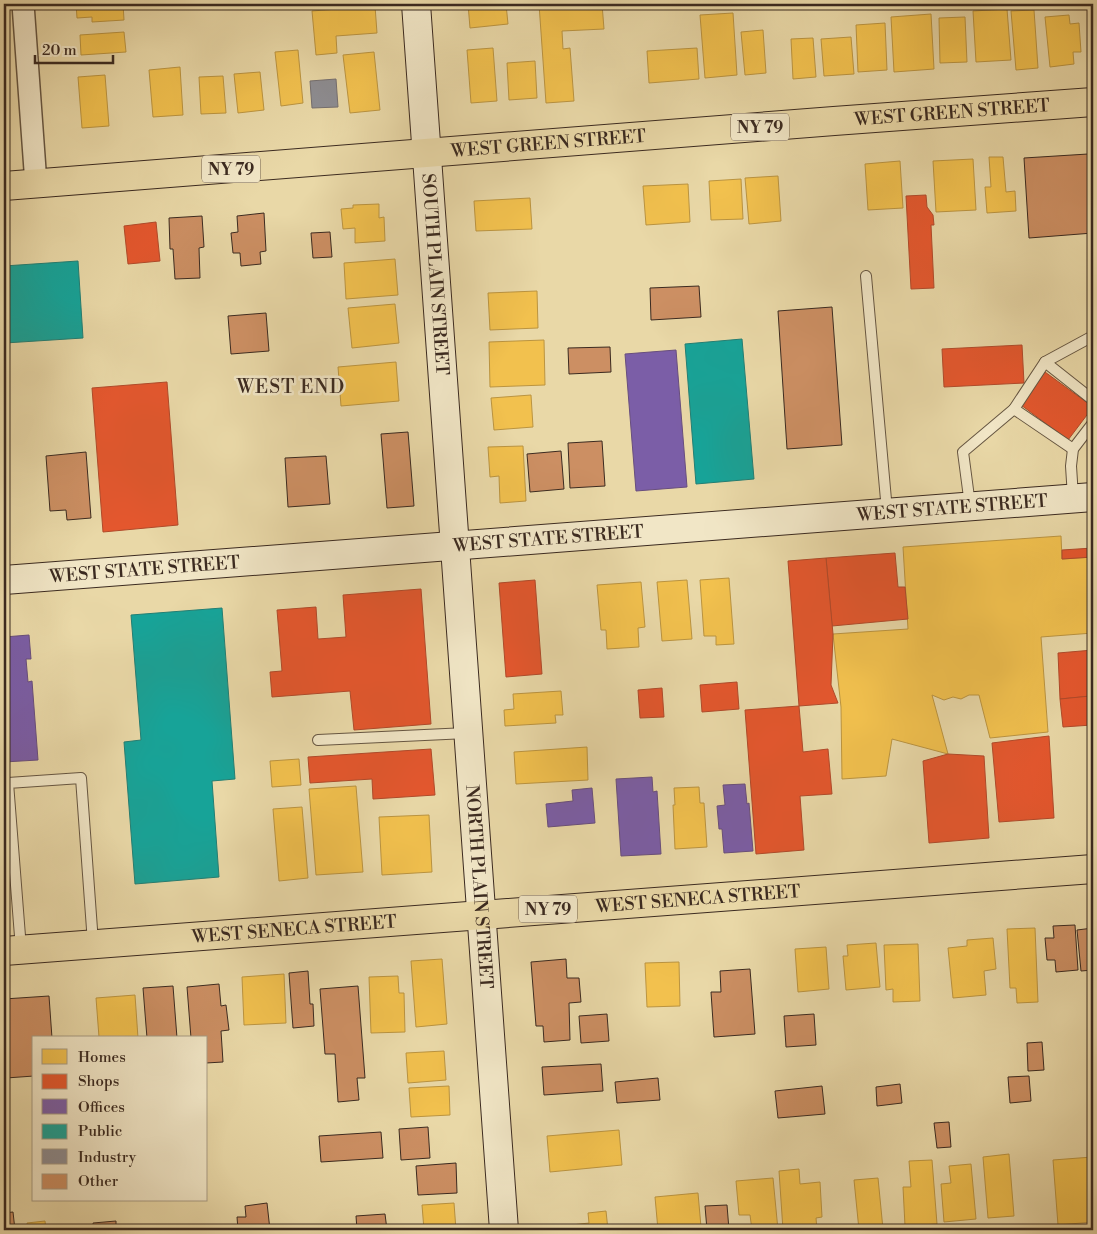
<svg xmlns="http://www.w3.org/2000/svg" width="1097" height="1234" viewBox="0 0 1097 1234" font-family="'Libre Bodoni',serif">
<rect width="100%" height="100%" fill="#e9d8a7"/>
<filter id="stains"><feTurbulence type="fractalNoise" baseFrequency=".004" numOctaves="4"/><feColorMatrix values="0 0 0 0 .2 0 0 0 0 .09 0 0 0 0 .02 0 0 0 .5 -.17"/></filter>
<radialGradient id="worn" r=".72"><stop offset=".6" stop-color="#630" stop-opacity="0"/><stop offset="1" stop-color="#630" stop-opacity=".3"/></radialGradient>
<!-- homes -->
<g fill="#f2c14e" stroke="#bb9440">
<polygon points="76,4 123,4 124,20 92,22 92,17 77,18"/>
<polygon points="468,4 506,4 508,24 470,28"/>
<polygon points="539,4 602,4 604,29 562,31 563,49 570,48 574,101 546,103"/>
<polygon points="375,6 377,33 336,36 337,53 316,55 312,11"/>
<polygon points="1007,9 1011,60 976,62 973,11"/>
<polygon points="1034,10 1038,68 1016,70 1011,11"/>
<polygon points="733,13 737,75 705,78 700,15"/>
<polygon points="931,14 934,69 894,72 891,17"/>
<polygon points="1069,15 1070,24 1079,23 1081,52 1073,52 1074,64 1050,67 1045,17"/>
<polygon points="965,17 967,62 940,63 939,18"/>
<polygon points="885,23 887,70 858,72 856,25"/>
<polygon points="763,30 766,73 745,75 741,32"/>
<polygon points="124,32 126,52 81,55 80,35"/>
<polygon points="851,37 854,74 824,76 821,39"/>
<polygon points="813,38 816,77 793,79 791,39"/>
<polygon points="493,48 497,101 471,103 467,50"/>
<polygon points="697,48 699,79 649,83 647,51"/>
<polygon points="298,50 303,103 281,106 275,52"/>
<polygon points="374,52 380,110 350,113 343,55"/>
<polygon points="535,61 537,98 509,100 507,63"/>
<polygon points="180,67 183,115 153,117 149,70"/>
<polygon points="260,72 264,110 238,113 234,74"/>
<polygon points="105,75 109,126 82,128 78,77"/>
<polygon points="223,76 226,113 201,114 199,77"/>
<polygon points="989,157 1003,157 1006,192 1015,191 1016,211 987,213 985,187 991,187"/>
<polygon points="973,159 976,210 936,212 933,161"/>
<polygon points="900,161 903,208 868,210 865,164"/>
<polygon points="778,176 781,221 749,224 745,178"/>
<polygon points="741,179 743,219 711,220 709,181"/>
<polygon points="688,184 690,222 646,225 643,186"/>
<polygon points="530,198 532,229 476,231 474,201"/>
<polygon points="379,204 379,218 384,217 385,241 355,243 355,228 343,229 341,209 353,208 353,205"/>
<polygon points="395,259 398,295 346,299 344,263"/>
<polygon points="537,291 538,328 490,330 488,293"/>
<polygon points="395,304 399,343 352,348 348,308"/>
<polygon points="544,340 545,385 490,387 489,342"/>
<polygon points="396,362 399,401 341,406 338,367"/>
<polygon points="531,395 533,427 494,430 491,398"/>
<polygon points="523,446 526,501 500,503 499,476 490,477 488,447"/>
<polygon points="1061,536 1062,559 1093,557 1093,633 1041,637 1048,732 990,738 979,695 969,695 961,699 953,697 944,700 932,695 948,754 892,739 886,776 842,779 841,707 833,634 908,629 903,547"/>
<polygon points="729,578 734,644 716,645 716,636 704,636 700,580"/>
<polygon points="687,580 692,639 662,641 657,582"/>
<polygon points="641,582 645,627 638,628 639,647 607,649 606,630 601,630 597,585"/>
<polygon points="561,691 563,715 555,715 556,723 505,726 504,710 514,709 513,694"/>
<polygon points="587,747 588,780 516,784 514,752"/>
<polygon points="299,759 301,785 272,787 270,761"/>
<polygon points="356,786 363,872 316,875 309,789"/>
<polygon points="699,787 700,803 704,803 707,847 675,849 673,805 675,805 674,788"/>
<polygon points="302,807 308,878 279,881 273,809"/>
<polygon points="429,815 432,872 382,875 379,817"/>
<polygon points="1035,928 1038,1002 1017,1003 1016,988 1010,988 1007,929"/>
<polygon points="993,938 996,969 984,971 986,995 953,998 948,948 967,946 967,940"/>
<polygon points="876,943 880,987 846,990 843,956 848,956 847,945"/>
<polygon points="918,944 920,1001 893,1002 893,989 886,990 884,945"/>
<polygon points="826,947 829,989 798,992 795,949"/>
<polygon points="442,959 447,1024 416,1027 411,961"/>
<polygon points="679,962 680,1006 647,1007 645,963"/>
<polygon points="284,974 286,1023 244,1025 242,977"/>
<polygon points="398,976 399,993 404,993 405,1032 371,1033 369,977"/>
<polygon points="135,995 138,1038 99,1037 96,998"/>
<polygon points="444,1051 446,1080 408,1083 406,1053"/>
<polygon points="449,1086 450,1115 411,1117 409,1088"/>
<polygon points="619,1130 622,1165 550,1172 547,1136"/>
<polygon points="1009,1154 1014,1216 988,1218 983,1157"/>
<polygon points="1092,1157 1093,1222 1058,1225 1053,1160"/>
<polygon points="932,1160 937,1224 905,1226 903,1187 911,1187 909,1161"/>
<polygon points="971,1164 976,1219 944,1222 941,1184 951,1183 949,1166"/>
<polygon points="799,1169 800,1184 820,1182 822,1217 816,1218 817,1230 783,1230 779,1171"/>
<polygon points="773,1178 778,1230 752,1230 750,1215 739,1215 736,1181"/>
<polygon points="878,1178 883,1229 859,1230 854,1180"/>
<polygon points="698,1193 701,1227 697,1227 697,1230 658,1230 655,1197"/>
<polygon points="454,1203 456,1230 424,1230 422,1205"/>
<polygon points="606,1211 608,1230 555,1230 554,1227 589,1223 588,1213"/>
<polygon points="45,1221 46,1230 64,1229 65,1230 28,1230 27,1223"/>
</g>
<!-- shops -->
<g fill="#e4572e" stroke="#b14a2a">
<polygon points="926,195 927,207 933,215 934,225 931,225 934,288 911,289 906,196"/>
<polygon points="156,222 160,261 128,264 124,226"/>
<polygon points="1022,345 1024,383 944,387 942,349"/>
<polygon points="1045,372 1093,407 1068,440 1021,405"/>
<polygon points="167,382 178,525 103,532 92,388"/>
<polygon points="1093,548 1093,557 1062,559 1062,550"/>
<polygon points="895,553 898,587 905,587 908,619 832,626 826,558"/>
<polygon points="826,558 833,634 831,685 838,703 799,706 788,561"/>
<polygon points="535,580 542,674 506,677 499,583"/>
<polygon points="421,589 431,724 354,730 350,691 272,697 270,672 282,671 277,610 316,607 318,639 346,637 343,595"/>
<polygon points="1093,650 1093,696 1060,699 1058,653"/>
<polygon points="737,682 739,709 702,712 700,685"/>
<polygon points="662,688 664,717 640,718 638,690"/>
<polygon points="1090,696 1092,725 1063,727 1060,699"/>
<polygon points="799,706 803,752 828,749 832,794 800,796 804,850 756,854 745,710"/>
<polygon points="1049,736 1054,818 999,822 992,743"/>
<polygon points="431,749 435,795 373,799 372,779 310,783 308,757"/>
<polygon points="948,754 984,756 989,838 929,843 923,761"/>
</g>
<!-- offices -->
<g fill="#7b5ea7" stroke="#684e7e">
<polygon points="676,350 687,487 636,491 625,354"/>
<polygon points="29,635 31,659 26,659 28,682 32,681 38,760 4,762 4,637"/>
<polygon points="652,777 653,792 657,791 661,854 621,856 616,779"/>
<polygon points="745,784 747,804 749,803 753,851 724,853 722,829 719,829 717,806 725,805 723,785"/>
<polygon points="592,788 595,823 548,827 546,804 573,801 572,790"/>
</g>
<!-- public -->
<g fill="#17a398" stroke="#227f74">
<polygon points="78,261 83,338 5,343 8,372 4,373 4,266"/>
<polygon points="742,339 754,479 696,484 685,344"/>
<polygon points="222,608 235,779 212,781 219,877 135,884 124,742 141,740 131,615"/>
</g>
<!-- industry -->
<polygon fill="#8d8d92" stroke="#746f70" points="336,79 338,107 312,108 310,81"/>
<!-- building -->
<g fill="#cc8f63" stroke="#3b2a20">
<polygon points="1088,154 1091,211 1093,211 1093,233 1029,238 1024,158"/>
<polygon points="264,213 266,251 260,252 261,264 241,266 240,253 233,253 231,233 238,232 237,216"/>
<polygon points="202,216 204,247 199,248 200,278 175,279 173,249 170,249 169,218"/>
<polygon points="330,232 332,257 313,258 311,233"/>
<polygon points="699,286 701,317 651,320 650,288"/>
<polygon points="832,307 842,445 787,449 778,311"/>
<polygon points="266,313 269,351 231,354 228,316"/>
<polygon points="610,347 611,372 569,374 568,348"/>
<polygon points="408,432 414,506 387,508 381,434"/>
<polygon points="602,441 605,486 570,488 568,443"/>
<polygon points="561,451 564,489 530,492 527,454"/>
<polygon points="86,452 91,518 67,520 66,510 50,511 46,456"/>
<polygon points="326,456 330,504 288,507 285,458"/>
<polygon points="1075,925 1078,970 1056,972 1055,960 1047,960 1045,938 1054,938 1053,926"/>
<polygon points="1093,928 1093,970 1081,971 1077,930"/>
<polygon points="566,959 567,978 579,978 581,1002 569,1003 570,1040 544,1042 543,1026 536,1026 531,962"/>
<polygon points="750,969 755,1034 714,1037 711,992 721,992 720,971"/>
<polygon points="308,971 310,1004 313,1004 314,1026 293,1028 289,973"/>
<polygon points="219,984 221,1006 226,1005 229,1030 221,1031 223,1062 206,1063 206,1038 191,1038 187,987"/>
<polygon points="173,986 177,1038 147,1038 143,988"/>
<polygon points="358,986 365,1078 357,1078 359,1100 338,1102 335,1054 325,1054 320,989"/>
<polygon points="49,996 52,1038 34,1038 34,1076 6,1078 5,1066 4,1066 4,1041 5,1041 4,999"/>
<polygon points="607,1014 609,1041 581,1043 579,1016"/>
<polygon points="814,1014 816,1045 786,1047 784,1016"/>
<polygon points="1042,1042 1044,1070 1028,1071 1027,1043"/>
<polygon points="601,1064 603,1091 544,1095 542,1067"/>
<polygon points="1029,1076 1031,1101 1010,1103 1008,1077"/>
<polygon points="658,1078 660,1100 617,1103 615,1082"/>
<polygon points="900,1084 902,1103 877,1106 876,1087"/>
<polygon points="822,1086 825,1114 778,1118 775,1091"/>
<polygon points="949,1122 951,1147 937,1148 934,1123"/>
<polygon points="428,1127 430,1158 401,1160 399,1129"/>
<polygon points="381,1132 383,1158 321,1162 319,1136"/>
<polygon points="456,1163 457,1193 418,1195 416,1166"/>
<polygon points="267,1203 270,1230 238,1230 237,1217 246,1217 245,1206"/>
<polygon points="727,1205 729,1230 707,1230 705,1206"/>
<polygon points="13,1212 15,1230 4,1230 4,1213"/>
<polygon points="385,1214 387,1230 357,1230 356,1216"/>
<polygon points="116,1221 116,1230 94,1230 93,1223"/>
</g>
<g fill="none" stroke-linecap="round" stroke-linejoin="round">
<!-- lane casing -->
<g stroke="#665642" stroke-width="12">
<g id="lane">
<polyline points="866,276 887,511"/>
<polyline points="1045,362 1093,400"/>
<polyline points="1014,409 1045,362 1093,336"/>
<polyline points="1073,497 1071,466 1073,449 1093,423"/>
<polyline points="970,505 963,452 1014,409 1073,449"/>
<polyline points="318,740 467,733"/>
<polyline points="21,949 8,783 81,778 93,943"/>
</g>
</g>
<!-- street casing -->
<g stroke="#665642" stroke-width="24">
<polyline id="street" points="23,4 36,184"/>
</g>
<!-- secondary casing -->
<g stroke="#3b2a20" stroke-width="30">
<g id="secondary">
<path id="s1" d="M 416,4 L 504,1230"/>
<path id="s2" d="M 4,580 L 1093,497"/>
</g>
</g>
<!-- highway casing -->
<g stroke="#3b2a20" stroke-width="30">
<g id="highway">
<path id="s3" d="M 4,186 L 834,121 L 1093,102"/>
<path id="s4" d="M 4,951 L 1093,869"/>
</g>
</g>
<!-- lane -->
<use href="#lane" stroke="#f1e6c6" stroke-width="10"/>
<!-- street -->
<use href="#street" stroke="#f1e6c6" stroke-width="21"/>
<!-- secondary -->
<use href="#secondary" stroke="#f1e6c6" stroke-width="28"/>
<!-- highway -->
<use href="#highway" stroke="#e9d8a7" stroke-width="28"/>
</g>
<g text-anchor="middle" stroke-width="5" stroke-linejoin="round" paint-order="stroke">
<!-- shield labels -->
<g fill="#f1e6c6" stroke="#726252" stroke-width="1">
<rect x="731" y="113.5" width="58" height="27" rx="4"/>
<rect x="202" y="155.5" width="58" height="27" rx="4"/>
<rect x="519" y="895.5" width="58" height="27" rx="4"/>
</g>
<g font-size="16" font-weight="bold" fill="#3b2a20">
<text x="760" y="133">NY 79</text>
<text x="231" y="175">NY 79</text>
<text x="548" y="915">NY 79</text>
</g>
<!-- street labels -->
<g font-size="18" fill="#3b2a20" stroke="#f1e6c6">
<text dy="6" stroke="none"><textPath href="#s3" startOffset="951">WEST GREEN STREET</textPath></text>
<text dy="6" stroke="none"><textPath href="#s3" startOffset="546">WEST GREEN STREET</textPath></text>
<text dy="6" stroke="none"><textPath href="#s1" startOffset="271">SOUTH PLAIN STREET</textPath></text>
<text dy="6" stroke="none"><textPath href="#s2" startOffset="951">WEST STATE STREET</textPath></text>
<text dy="6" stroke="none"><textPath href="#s2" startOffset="546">WEST STATE STREET</textPath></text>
<text dy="6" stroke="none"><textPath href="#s2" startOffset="141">WEST STATE STREET</textPath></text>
<text dy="6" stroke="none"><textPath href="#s1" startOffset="885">NORTH PLAIN STREET</textPath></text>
<text dy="6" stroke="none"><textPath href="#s4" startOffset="696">WEST SENECA STREET</textPath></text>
<text dy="6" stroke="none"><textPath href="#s4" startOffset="291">WEST SENECA STREET</textPath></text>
</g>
<!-- neighbourhood labels -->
<g font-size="19" letter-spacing="1" fill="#3b2a20" stroke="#f1e6c6">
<text x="291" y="393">WEST END</text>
</g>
</g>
<!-- margin -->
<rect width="1097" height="1234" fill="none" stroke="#e9d8a7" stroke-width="20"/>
<rect x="5" y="5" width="1087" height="1224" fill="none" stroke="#3b2a20" stroke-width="2.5"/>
<rect x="10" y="10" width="1077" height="1214" fill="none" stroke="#3b2a20"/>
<!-- legend -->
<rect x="32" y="1036" width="175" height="165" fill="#f1e6c6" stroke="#a89b84"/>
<rect x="42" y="1049" width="25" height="15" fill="#f2c14e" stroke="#a89b84"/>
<text x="78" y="1062" font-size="15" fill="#3b2a20">Homes</text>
<rect x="42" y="1074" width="25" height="15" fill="#e4572e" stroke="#a89b84"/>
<text x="78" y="1086" font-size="15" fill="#3b2a20">Shops</text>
<rect x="42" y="1099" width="25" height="15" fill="#7b5ea7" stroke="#a89b84"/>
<text x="78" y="1112" font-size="15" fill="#3b2a20">Offices</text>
<rect x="42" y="1124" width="25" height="15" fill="#17a398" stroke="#a89b84"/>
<text x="78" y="1136" font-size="15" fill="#3b2a20">Public</text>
<rect x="42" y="1149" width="25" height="15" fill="#8d8d92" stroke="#a89b84"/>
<text x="78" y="1162" font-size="15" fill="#3b2a20">Industry</text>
<rect x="42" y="1174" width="25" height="15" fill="#cc8f63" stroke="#a89b84"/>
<text x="78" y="1186" font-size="15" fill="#3b2a20">Other</text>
<!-- scale -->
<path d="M35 55v8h78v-8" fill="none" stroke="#3b2a20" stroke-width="2.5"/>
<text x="42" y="55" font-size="15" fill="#3b2a20" stroke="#f1e6c6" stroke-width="4" paint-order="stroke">20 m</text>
<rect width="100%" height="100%" filter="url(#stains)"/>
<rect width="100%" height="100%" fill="url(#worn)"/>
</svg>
